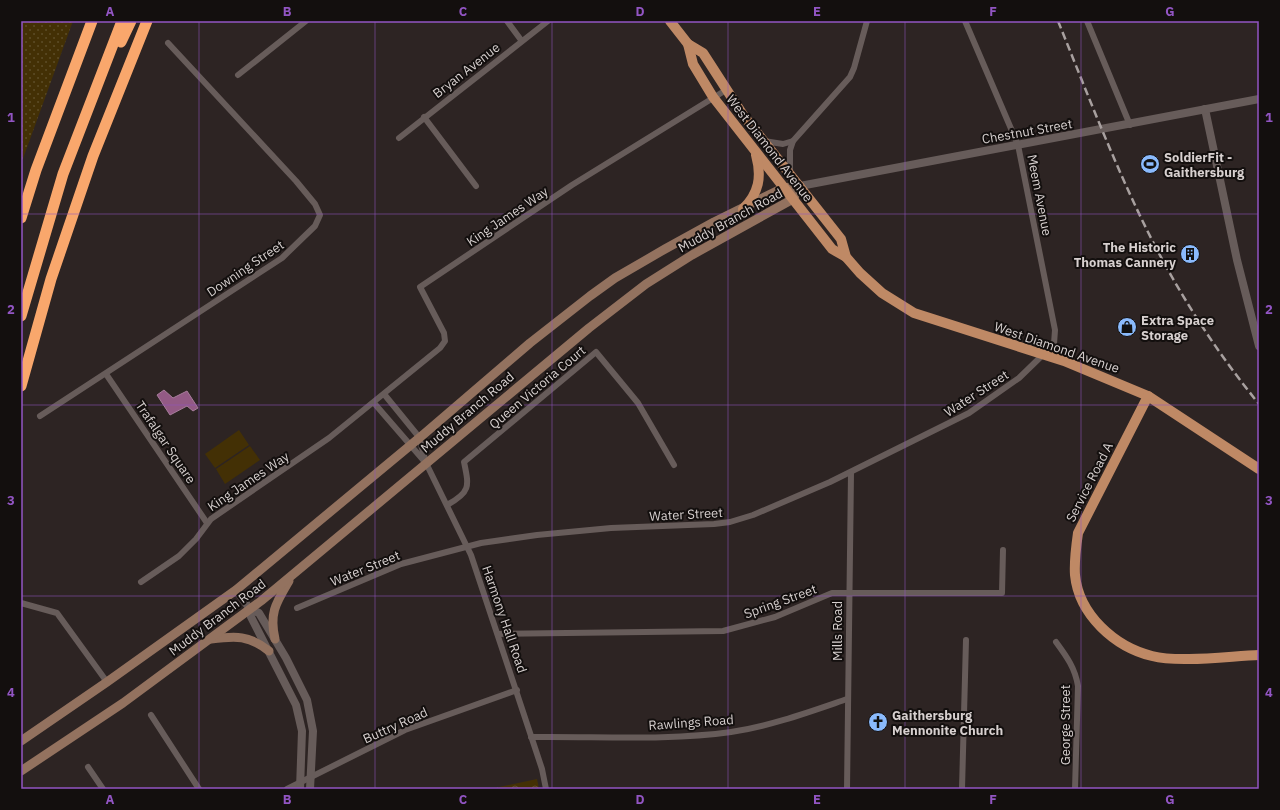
<svg xmlns="http://www.w3.org/2000/svg" width="1280" height="810" viewBox="0 0 1280 810" font-family="'IBM Plex Sans',sans-serif">
<defs>
<pattern id="grass-dots" width="8" height="8" patternUnits="userSpaceOnUse"><rect width="8" height="8" fill="#433005"/><path d="M2 2h.1M6 6h.1" fill="none" stroke="#5d4d28" stroke-width="1.8" stroke-linecap="round"/></pattern>
<pattern id="park-crowns" width="20" height="18" patternUnits="userSpaceOnUse"><rect width="20" height="18" fill="#433005"/><path d="M2 6a3 3 0 1 1 6 0M12 15a3 3 0 1 1 6 0" fill="none" stroke="#5d4d28"/></pattern>
</defs>
<rect width="100%" height="100%" fill="#2d2423"/>
<!-- grass -->
<polygon fill="url(#grass-dots)" points="21,21 73,21 21,164"/>
<!-- park -->
<polygon fill="url(#park-crowns)" points="537,779 539,789 490,789"/>
<!-- pitch -->
<g fill="#433005">
<polygon points="239,430 249,445 215,468 205,454"/>
<polygon points="250,446 260,460 225,484 216,469"/>
</g>
<!-- water -->
<polygon fill="#935a85" stroke="#a77d9b" points="164,390 173,398 187,391 198,408 193,411 187,406 170,415 157,395"/>
<g fill="none" stroke-linecap="round" stroke-linejoin="round">
<!-- minor -->
<g stroke="#675c5a" stroke-width="6">
<polyline points="507,21 521,40"/>
<polyline points="1087,21 1130,125"/>
<polyline points="238,75 306,21"/>
<polyline points="424,117 476,186"/>
<polyline points="399,138 548,21"/>
<polyline points="764,141 783,144 793,141"/>
<polyline points="790,172 790,150 793,141 850,77 854,68 867,21"/>
<polyline points="106,374 207,523"/>
<polyline points="384,394 419,437 426,463 471,555 542,769 546,789"/>
<polyline points="374,403 425,462"/>
<polyline points="40,416 282,258 315,226 320,215 315,204 296,181 168,43"/>
<path d="M 447,505 C 471,492 469,486 464,462 L 596,352 L 638,403 L 674,465"/>
<polyline points="141,582 179,556 196,539 211,519 329,438 440,348 445,341 444,333 420,287 572,185 726,90"/>
<polyline points="21,603 57,613 107,682"/>
<polyline points="297,608 401,564 481,543 537,535 611,528 714,524 730,522 753,515 830,482 969,413 1019,378 1054,344 1055,330 1018,145 965,21"/>
<polyline points="498,634 723,631 775,617 832,593 1002,593 1003,550"/>
<path d="M 1056,642 C 1067,657 1075,668 1078,686 L 1075,789"/>
<polyline points="151,715 199,789"/>
<path d="M 531,737 C 596,736 667,741 731,732 C 771,726 809,712 847,699"/>
<polyline points="88,767 103,789"/>
<polyline points="287,789 405,730 517,690"/>
<polyline points="847,789 851,473"/>
<polyline points="962,789 966,640"/>
</g>
<!-- tertiary -->
<g stroke="#675c5a" stroke-width="8">
<polyline points="1205,109 1237,260 1259,346"/>
<polyline points="800,186 1259,99"/>
<polyline points="236,590 250,609 259,613 286,658 307,700 313,731 310,789"/>
<polyline points="250,609 251,617 296,705 302,731 300,789"/>
</g>
<!-- secondary -->
<g stroke="#93725f" stroke-width="9">
<path d="M 211,639 C 236,636 249,635 269,651"/>
<path d="M 275,639 C 269,613 276,603 289,581"/>
<polyline points="21,741 107,682 236,590 424,434 530,343 590,296 615,278 665,249 714,222 783,188 800,186"/>
<polyline points="21,771 123,703 261,601 589,328 646,284 692,255 793,199 800,186"/>
</g>
<!-- primary -->
<g stroke="#bf8965" stroke-width="10">
<polyline points="670,21 688,44 693,64 713,97 832,249 846,257"/>
<polyline points="688,44 703,53 743,115 841,239 846,257 860,273 882,293 914,313 1064,361 1148,396 1259,469"/>
<path d="M 743,209 C 759,193 762,177 756,155"/>
<path d="M 1148,396 L 1078,533 C 1076,547 1074,561 1075,575 C 1079,615 1115,647 1152,656 C 1179,663 1230,656 1259,655"/>
</g>
<!-- motorway -->
<g stroke="#f9a76c" stroke-width="11">
<polyline points="121,42 131,21"/>
<polyline points="21,218 36,170 92,21"/>
<polyline points="21,316 63,174 122,21"/>
<polyline points="21,386 51,279 93,156 147,21"/>
</g>
<!-- rail -->
<path stroke="#a8a09f" stroke-width="2.5" stroke-dasharray="8 4" stroke-linecap="butt" d="M 1058,21 C 1086,90 1113,161 1146,228 C 1177,291 1215,350 1259,404"/>
</g>
<!-- grid -->
<path fill="none" stroke="#9255c3" stroke-width="1" stroke-opacity="0.55" d="M 199,21 L 199,789M 375,21 L 375,789M 552,21 L 552,789M 728,21 L 728,789M 905,21 L 905,789M 1081,21 L 1081,789M 21,214 L 1259,214M 21,405 L 1259,405M 21,596 L 1259,596"/>
<!-- icons -->
<defs>
<g id="stadium-disc" transform="scale(1)"><circle r="9.5" fill="#8abafc" stroke="#130f0e"/><path d="M0-5a6.5 5 0 1 0 0 10a6.5 5 0 1 0 0-10ZM-3.5-1.8h7v3.6h-7Z" fill="#111"/></g>
<g id="building-disc" transform="scale(1)"><circle r="9.5" fill="#8abafc" stroke="#130f0e"/><path d="M-4-6H4V6H1V3H-1V6H-4ZM-2.5-4.3h1.7v1.8h-1.7ZM.8-4.3h1.7v1.8H.8ZM-2.5-1h1.7V.8h-1.7ZM.8-1h1.7V.8H.8Z" fill="#111"/></g>
<g id="shop-disc" transform="scale(1)"><circle r="9.5" fill="#8abafc" stroke="#130f0e"/><path d="M-5-2.5h2.3a2.7 3.5 0 0 1 5.4 0H5L5.5 6h-11ZM-1.5-2.5h3a1.5 2.3 0 0 0-3 0Z" fill="#111"/></g>
<g id="church-disc" transform="scale(1)"><circle r="9.5" fill="#8abafc" stroke="#130f0e"/><path d="M-1.2-6h2.4v3.5h3.3v2.4h-3.3V6h-2.4V-.1h-3.3v-2.4h3.3Z" fill="#111"/></g>
</defs>
<g fill-rule="evenodd">
<use href="#stadium-disc" x="1150" y="164"/>
<use href="#building-disc" x="1190" y="254"/>
<use href="#shop-disc" x="1127" y="327"/>
<use href="#church-disc" x="878" y="722"/>
</g>
<g text-anchor="middle" stroke-width="4" stroke-linejoin="round" paint-order="stroke">
<!-- street labels -->
<g font-size="13" fill="#d7d0cf" stroke="#130f0e">
<text transform="translate(466 70) rotate(-38)" y="5">Bryan Avenue</text>
<text transform="translate(1027 131) rotate(-10)" y="5">Chestnut Street</text>
<text transform="translate(770 148) rotate(52)" y="5">West Diamond Avenue</text>
<text transform="translate(1040 195) rotate(79)" y="5">Meem Avenue</text>
<text transform="translate(507 216) rotate(-34)" y="5">King James Way</text>
<text transform="translate(730 220) rotate(-29)" y="5">Muddy Branch Road</text>
<text transform="translate(245 268) rotate(-34)" y="5">Downing Street</text>
<text transform="translate(1057 347) rotate(19)" y="5">West Diamond Avenue</text>
<text transform="translate(537 387) rotate(-40)" y="5">Queen Victoria Court</text>
<text transform="translate(976 393) rotate(-33)" y="5">Water Street</text>
<text transform="translate(467 412) rotate(-40)" y="5">Muddy Branch Road</text>
<text transform="translate(166 442) rotate(56)" y="5">Trafalgar Square</text>
<text transform="translate(248 481) rotate(-34)" y="5">King James Way</text>
<text transform="translate(1089 482) rotate(-63)" y="5">Service Road A</text>
<text transform="translate(686 514) rotate(-3)" y="5">Water Street</text>
<text transform="translate(365 568) rotate(-22)" y="5">Water Street</text>
<text transform="translate(780 601) rotate(-20)" y="5">Spring Street</text>
<text transform="translate(217 617) rotate(-37)" y="5">Muddy Branch Road</text>
<text transform="translate(505 619) rotate(71)" y="5">Harmony Hall Road</text>
<text transform="translate(837 631) rotate(-90)" y="5">Mills Road</text>
<text transform="translate(691 722) rotate(-4)" y="5">Rawlings Road</text>
<text transform="translate(395 725) rotate(-24)" y="5">Buttry Road</text>
<text transform="translate(1065 725) rotate(-90)" y="5">George Street</text>
</g>
<!-- poi labels -->
<g font-size="13" font-weight="bold" fill="#d7d0cf" stroke="#130f0e" text-anchor="start">
<text x="1164" y="162">SoldierFit -<tspan x="1164" dy="15">Gaithersburg</tspan></text>
<text x="1176" y="252" text-anchor="end">The Historic<tspan x="1176" dy="15">Thomas Cannery</tspan></text>
<text x="1141" y="325">Extra Space<tspan x="1141" dy="15">Storage</tspan></text>
<text x="892" y="720">Gaithersburg<tspan x="892" dy="15">Mennonite Church</tspan></text>
</g>
</g>
<!-- border -->
<rect width="1280" height="810" fill="none" stroke="#130f0e" stroke-width="44"/>
<rect x="22" y="22" width="1236" height="766" fill="none" stroke="#9255c3" stroke-width="1.5"/>
<g font-size="13" text-anchor="middle" font-weight="bold" fill="#9255c3">
<text x="110" y="16">A</text>
<text x="287" y="16">B</text>
<text x="463" y="16">C</text>
<text x="640" y="16">D</text>
<text x="817" y="16">E</text>
<text x="993" y="16">F</text>
<text x="1170" y="16">G</text>
<text x="11" y="122">1</text>
<text x="1269" y="122">1</text>
<text x="11" y="314">2</text>
<text x="1269" y="314">2</text>
<text x="11" y="505">3</text>
<text x="1269" y="505">3</text>
<text x="11" y="697">4</text>
<text x="1269" y="697">4</text>
<text x="110" y="804">A</text>
<text x="287" y="804">B</text>
<text x="463" y="804">C</text>
<text x="640" y="804">D</text>
<text x="817" y="804">E</text>
<text x="993" y="804">F</text>
<text x="1170" y="804">G</text>
</g>
</svg>
